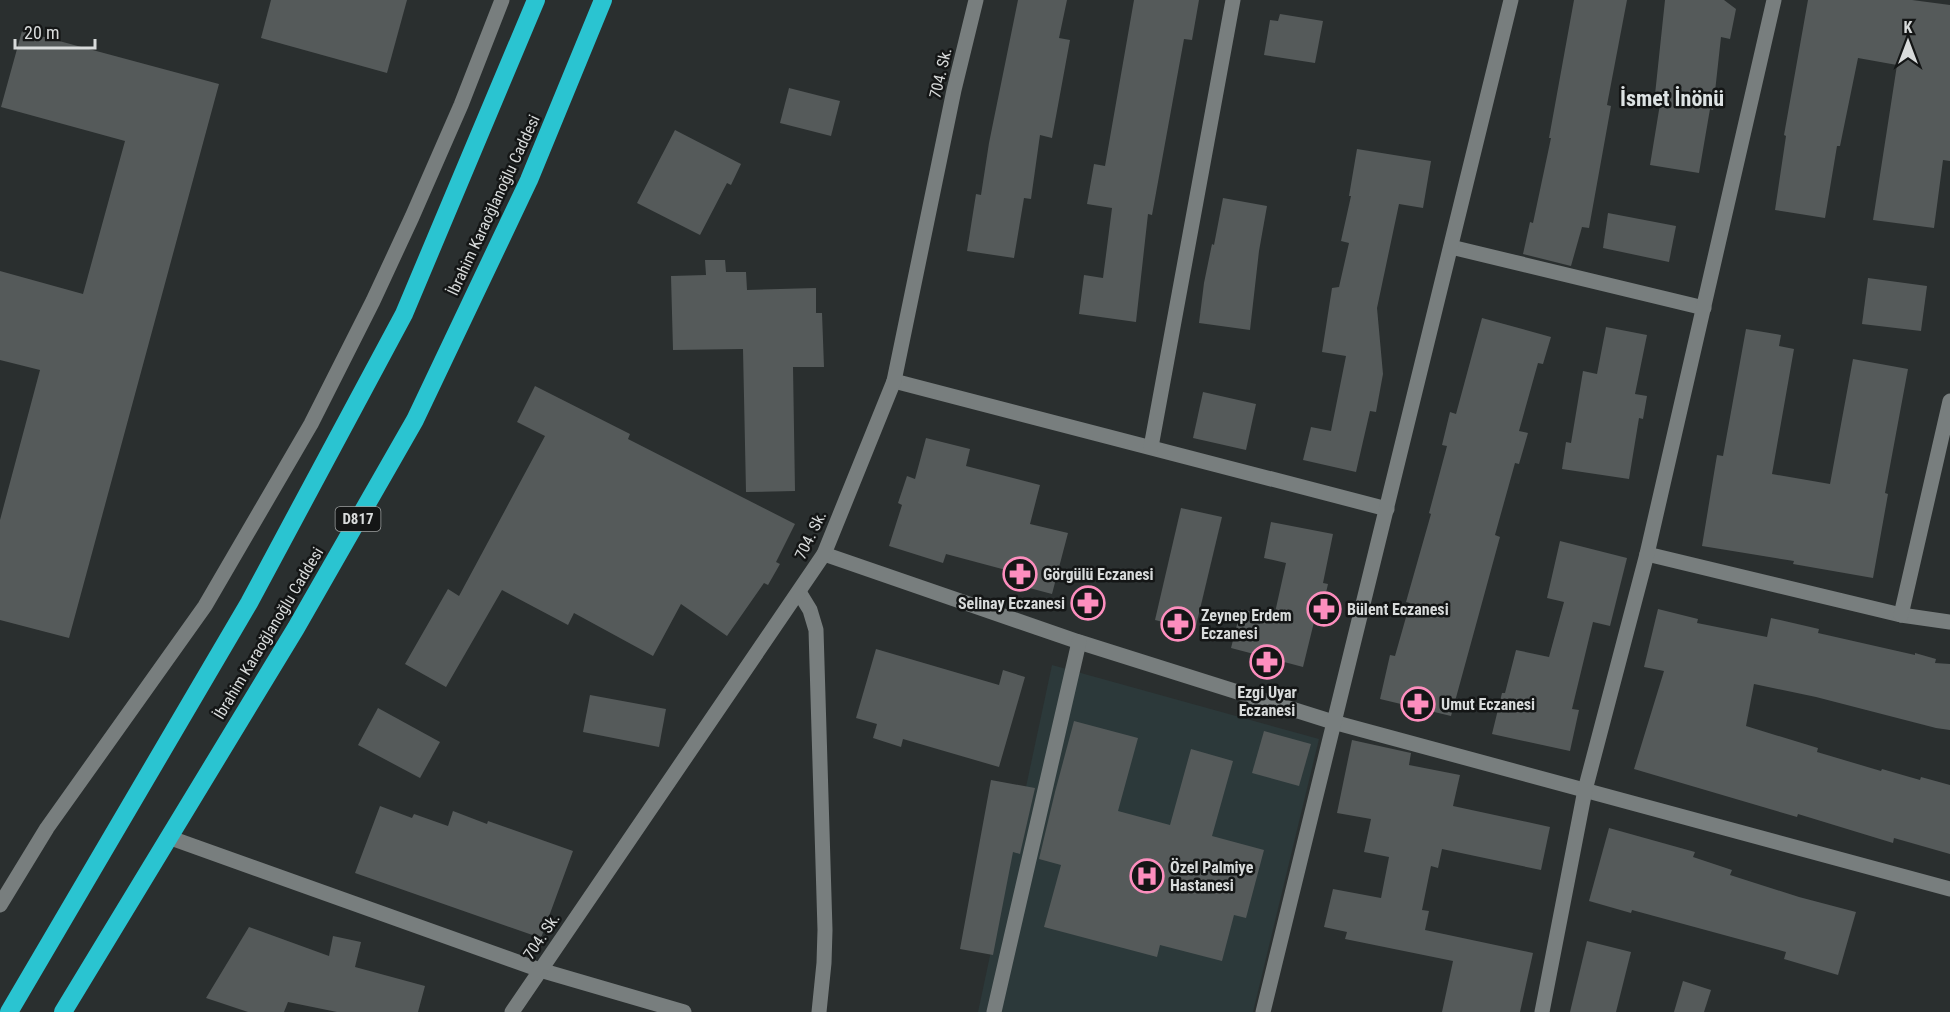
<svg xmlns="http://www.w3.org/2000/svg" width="1950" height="1012" viewBox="0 0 1950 1012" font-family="'Roboto Condensed',sans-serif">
<rect width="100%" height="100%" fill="#2a2f2f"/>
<!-- built -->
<polygon fill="#2c393a" points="1052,665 1319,739 1253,1012 978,1012"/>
<!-- building -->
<g fill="#555a5a">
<polygon points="271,0 407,0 387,73 261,38"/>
<polygon points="1018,0 1067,0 1059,38 1070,40 1052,138 1040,135 1031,199 1024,198 1014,258 967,251 976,194 981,195 989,143"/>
<polygon points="1134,0 1199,0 1192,40 1184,39 1152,215 1148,214 1136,322 1079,314 1084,275 1103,278 1112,208 1087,204 1094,164 1105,166"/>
<polygon points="1574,0 1627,0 1607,105 1611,106 1589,228 1582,227 1571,266 1523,254 1530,222 1533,223 1551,138 1549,138"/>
<polygon points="1665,0 1724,0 1736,9 1730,39 1721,37 1713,110 1710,109 1699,173 1650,165 1660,104 1654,104"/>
<polygon points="1808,0 1912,0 1950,5 1950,161 1943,160 1934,228 1873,220 1897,65 1858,58 1840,146 1837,146 1825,218 1775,210 1786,136 1784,135"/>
<polygon points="1280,14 1323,21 1315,63 1264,55 1270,20 1278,21"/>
<polygon points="22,31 219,84 69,638 0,620 0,520 40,370 0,360 0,271 83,294 125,141 1,107"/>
<polygon points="789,88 840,101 831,136 780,123"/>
<polygon points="675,130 741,164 731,185 727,183 700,235 637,203"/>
<polygon points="1357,149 1431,161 1423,208 1399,204 1377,308 1383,374 1376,412 1370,411 1356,472 1303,460 1311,427 1331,431 1346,356 1322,352 1332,288 1339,287 1349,243 1341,241 1351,196 1349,196"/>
<polygon points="1223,198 1267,206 1259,251 1250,330 1199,323 1204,283 1212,244 1214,245"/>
<polygon points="1608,213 1676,226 1669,262 1603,248"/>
<polygon points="705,260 725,260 726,272 746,272 747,290 816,288 816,313 822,313 824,367 793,367 795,491 746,492 743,349 673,350 671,276 706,275"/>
<polygon points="1868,278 1927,286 1921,331 1862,324"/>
<polygon points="1482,318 1551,337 1543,364 1538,363 1519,431 1528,433 1519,464 1515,463 1495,535 1500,537 1451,716 1380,699 1390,655 1395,656 1410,603 1406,602 1431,514 1429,513 1447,446 1442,445 1450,412 1456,414"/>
<polygon points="1606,327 1647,335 1635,394 1647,396 1643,419 1639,418 1629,479 1562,469 1566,442 1571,443 1583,371 1597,374"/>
<polygon points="1746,329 1781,335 1779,346 1794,349 1772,474 1830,484 1853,359 1908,369 1885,493 1888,494 1873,578 1793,564 1794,561 1702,546 1717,455 1723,456"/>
<polygon points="535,386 630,434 628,439 795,524 776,562 780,564 768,585 764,583 727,636 681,604 653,656 574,613 568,625 502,590 446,687 405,664 448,589 459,596 545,436 517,422"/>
<polygon points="1203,392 1256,404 1246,450 1193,438"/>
<polygon points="926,438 970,449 966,466 1040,485 1030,524 1068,533 1052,594 1018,585 1021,574 946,554 943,563 889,546 902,505 898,503 907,476 915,479"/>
<polygon points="1181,508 1222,517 1195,630 1155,620"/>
<polygon points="1271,522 1333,534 1323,583 1328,584 1319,623 1314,622 1303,667 1231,648 1241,609 1274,617 1286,563 1264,558"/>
<polygon points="1560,541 1627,558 1610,626 1593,622 1572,709 1579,710 1570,751 1492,734 1502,693 1505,693 1516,650 1549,657 1564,602 1547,598"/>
<polygon points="1658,609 1698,619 1697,623 1767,637 1771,618 1819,629 1818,633 1915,655 1915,653 1936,659 1935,663 1950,664 1950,730 1936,728 1816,697 1754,684 1746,726 1818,748 1817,752 1881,771 1882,769 1920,780 1921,777 1950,785 1950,854 1894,838 1893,843 1798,814 1797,817 1634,769 1664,671 1644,667"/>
<polygon points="876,649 999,685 1003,670 1025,677 999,767 903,739 901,747 873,738 877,724 856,718"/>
<polygon points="590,695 666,709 659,747 583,732"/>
<polygon points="378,708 440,742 420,778 358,745"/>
<polygon points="1074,721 1138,738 1118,811 1170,825 1191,749 1233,761 1212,836 1264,850 1246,918 1234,915 1222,961 1160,945 1157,957 1044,927 1061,865 1039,859 1055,792"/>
<polygon points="1264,731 1311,744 1299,786 1252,773"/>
<polygon points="1352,740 1411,753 1409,765 1460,775 1453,806 1550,827 1541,870 1442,849 1438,868 1431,866 1422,910 1429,911 1425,930 1533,953 1520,1012 1442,1012 1453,961 1345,939 1347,932 1324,927 1333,889 1381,898 1389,857 1364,852 1371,819 1337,813"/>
<polygon points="991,780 1035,788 1020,854 1013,852 993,955 960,949"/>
<polygon points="380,806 412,818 414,814 448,826 453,811 487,824 488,821 573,851 541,938 355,873"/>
<polygon points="1609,828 1695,852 1693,857 1732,870 1730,875 1799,897 1856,912 1838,975 1784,959 1786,952 1632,910 1631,913 1589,901"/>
<polygon points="249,927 329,956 333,936 361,942 355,967 425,986 418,1012 337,1012 288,1002 284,1012 248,1012 206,998"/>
<polygon points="1587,941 1631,952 1616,1012 1570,1012"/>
<polygon points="1683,981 1711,990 1704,1012 1674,1012"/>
</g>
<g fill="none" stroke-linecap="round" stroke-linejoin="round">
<!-- street -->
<g stroke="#787e7e" stroke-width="15">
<polyline points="1451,247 1704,308"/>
<polyline points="894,381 1387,509"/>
<polyline points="1151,447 1233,0"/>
<polyline points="824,554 1079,642 1333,722 1950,889"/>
<polyline points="1647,554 1901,615 1950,622"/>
<polyline points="799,592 810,610 816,630 825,930 824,963 819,1012"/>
<polyline points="1901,615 1950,401"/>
<polyline points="168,837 540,970 684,1012"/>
<polyline points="0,905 47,828 205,606 311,424 373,301 412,217 461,105 502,0"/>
<polyline points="994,1012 1079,642"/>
<path d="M 1263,1012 C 1344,674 1429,337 1511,0"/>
<polyline points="1542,1012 1585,790 1647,554 1774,0"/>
</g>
<!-- secondary -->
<polyline stroke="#787e7e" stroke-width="15" points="512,1012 824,554 894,381 954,90 976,0"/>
<!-- highway -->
<g stroke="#2ac4d1" stroke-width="18">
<polyline points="9,1012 249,603 404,314 536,0"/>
<polyline points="63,1012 296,628 415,420 529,180 603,0"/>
</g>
</g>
<!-- icons -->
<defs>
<g id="pharmacy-ring" transform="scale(1.725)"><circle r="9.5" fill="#141616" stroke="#fd8ebe" stroke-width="1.5"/><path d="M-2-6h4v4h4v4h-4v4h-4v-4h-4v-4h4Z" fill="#fd8ebe"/></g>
<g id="hospital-ring" transform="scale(1.725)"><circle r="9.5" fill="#141616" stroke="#fd8ebe" stroke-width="1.5"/><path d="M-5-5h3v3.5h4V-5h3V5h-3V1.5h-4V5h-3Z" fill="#fd8ebe"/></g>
</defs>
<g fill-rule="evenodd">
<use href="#pharmacy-ring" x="1020" y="574"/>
<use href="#pharmacy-ring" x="1088" y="603"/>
<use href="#pharmacy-ring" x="1324" y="609"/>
<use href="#pharmacy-ring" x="1178" y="624"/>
<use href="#pharmacy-ring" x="1267" y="662"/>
<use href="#pharmacy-ring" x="1418" y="704"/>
<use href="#hospital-ring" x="1147" y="876"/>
</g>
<g text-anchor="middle" stroke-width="5" stroke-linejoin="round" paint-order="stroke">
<!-- shield labels -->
<rect fill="#141616" stroke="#9da0a0" stroke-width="1.5" x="335.5" y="507" width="45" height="24" rx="4.5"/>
<g font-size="15" font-weight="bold" fill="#d8dbdb">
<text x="358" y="524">D817</text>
</g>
<!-- street labels -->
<g font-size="16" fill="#d8dbdb" stroke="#141616">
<text transform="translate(940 73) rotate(-77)" y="6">704. Sk.</text>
<text transform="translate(493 205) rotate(-65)" y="6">İbrahim Karaoğlanoğlu Caddesi</text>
<text transform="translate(810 535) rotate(-64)" y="6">704. Sk.</text>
<text transform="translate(268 633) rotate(-59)" y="6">İbrahim Karaoğlanoğlu Caddesi</text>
<text transform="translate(541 936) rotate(-56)" y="6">704. Sk.</text>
</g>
<!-- poi labels -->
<g font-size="16" font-weight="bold" fill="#d8dbdb" stroke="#141616" text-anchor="start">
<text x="1043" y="580">Görgülü Eczanesi</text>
<text x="1065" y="609" text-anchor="end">Selinay Eczanesi</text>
<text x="1347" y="615">Bülent Eczanesi</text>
<text x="1201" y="621">Zeynep Erdem<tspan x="1201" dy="18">Eczanesi</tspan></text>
<text x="1267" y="698" text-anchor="middle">Ezgi Uyar<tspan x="1267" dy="18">Eczanesi</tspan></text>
<text x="1441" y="710">Umut Eczanesi</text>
<text x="1170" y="873">Özel Palmiye<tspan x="1170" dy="18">Hastanesi</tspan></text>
</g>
<!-- district labels -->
<g font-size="22" font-weight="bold" fill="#dde3e4" stroke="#141616">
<text x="1672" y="106">İsmet İnönü</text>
</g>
</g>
<!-- north arrow -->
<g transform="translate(1908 42)" stroke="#141616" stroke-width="4.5" paint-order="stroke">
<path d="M0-4.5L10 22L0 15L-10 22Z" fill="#d8dbdb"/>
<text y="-9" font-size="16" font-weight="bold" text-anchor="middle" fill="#d8dbdb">K</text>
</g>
<!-- scale -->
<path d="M15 39v9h80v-9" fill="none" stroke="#d8dbdb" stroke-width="3"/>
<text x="24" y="39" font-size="18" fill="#d8dbdb" stroke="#141616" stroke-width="4.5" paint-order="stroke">20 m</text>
</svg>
